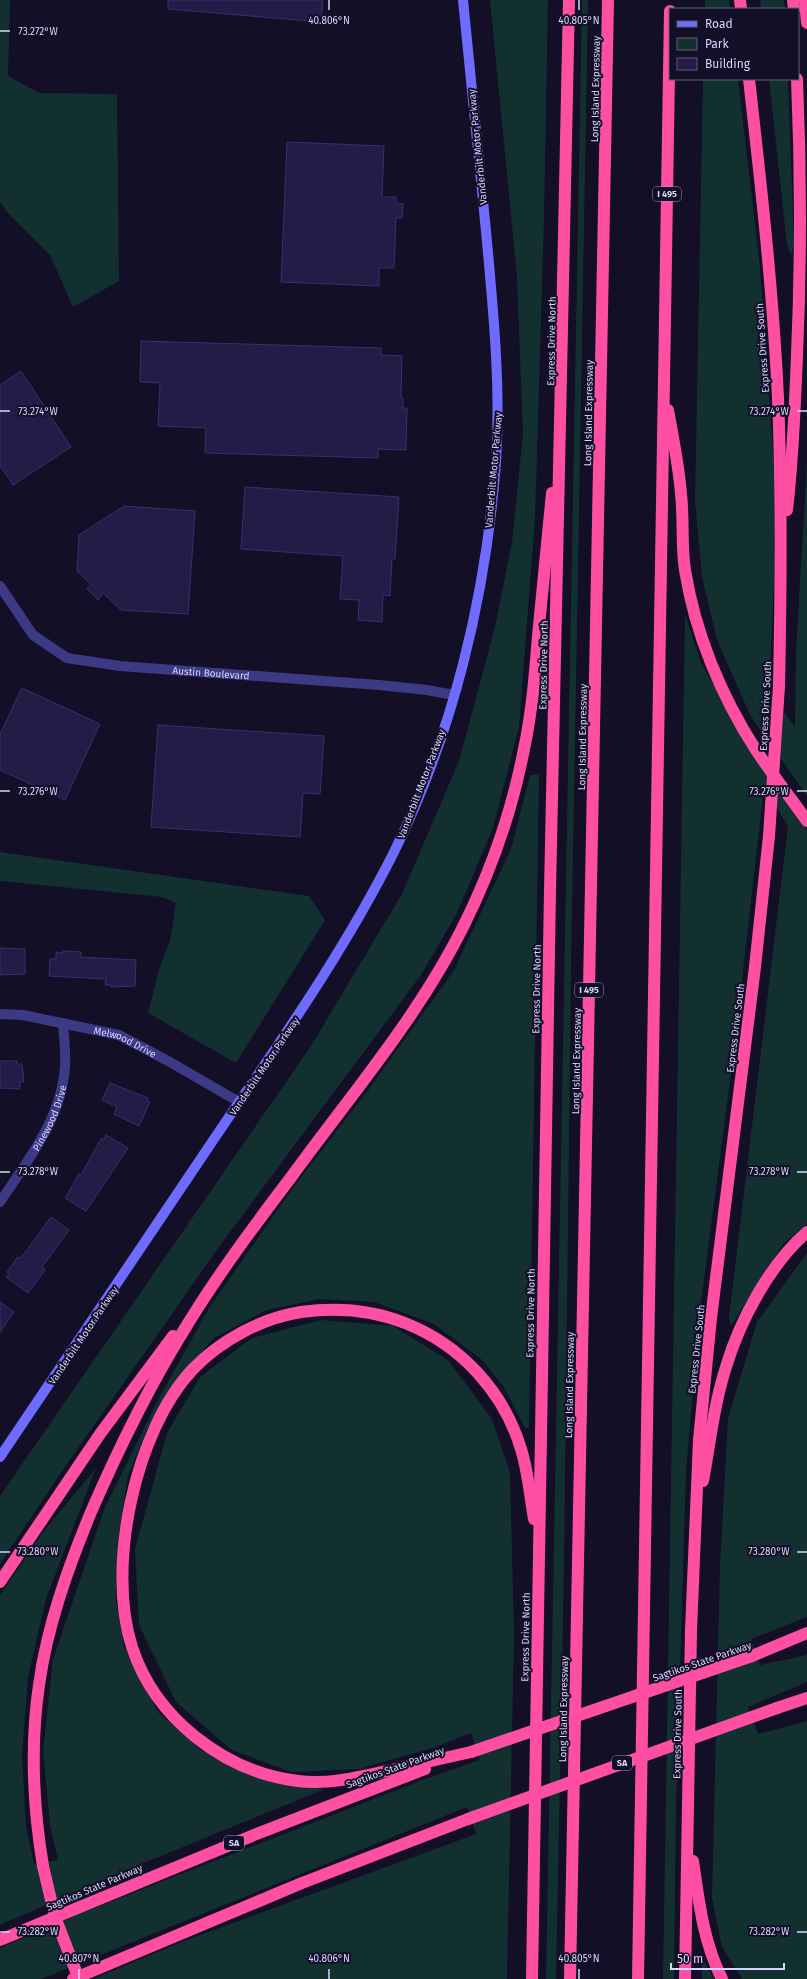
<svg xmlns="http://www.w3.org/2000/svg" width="807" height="1979" viewBox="0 0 807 1979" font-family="'Fira Sans',sans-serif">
<rect width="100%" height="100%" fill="#130f26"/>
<!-- green -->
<g fill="#12302f">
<polygon points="0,0 10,0 8,76 39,93 117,94 119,281 73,307 50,255 7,212 0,202"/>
<polygon points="490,0 548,0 544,219 535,519 519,727 493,828 457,913 421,975 216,1251 60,1474 0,1564 0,1496 311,1046 402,894 459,761 495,627 512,542 523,434 517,277"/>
<polygon points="582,0 588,0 571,968 564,1567 556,1979 546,1979"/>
<polygon points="705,0 729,0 730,9 705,9"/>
<polygon points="760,0 784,0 785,9 761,9"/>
<polygon points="703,79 738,79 760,267 774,466 774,581 769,692 795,727 796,652 807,461 807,796 750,715 717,640 702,577 695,501"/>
<polygon points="769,79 788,79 794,245 791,255 787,245"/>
<polygon points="685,614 701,663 761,766 807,830 807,1224 784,1243 731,1326 729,1317 788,826 764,788 734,1050 700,1310 686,1471 676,1805 674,1979 663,1979"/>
<polygon points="539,774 529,1427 525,1428 503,1386 481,1359 434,1324 374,1302 319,1299 267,1310 214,1338 167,1393 146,1432 128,1476 118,1539 116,1601 124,1647 158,1712 201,1750 251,1774 325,1789 129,1869 0,1925 0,1595 43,1532 96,1468 46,1599 28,1677 22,1756 26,1826 34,1864 58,1860 50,1825 43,1751 53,1659 105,1507 158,1400 209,1308 295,1185 369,1089 454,970 511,849 530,775"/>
<polygon points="0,852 309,896 325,920 236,1063 148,1013 160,966 170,941 176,903 162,897 0,881"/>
<polygon points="807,1253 807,1617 751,1639 760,1665 807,1655 807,1682 748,1707 758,1734 807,1721 807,1979 742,1979 722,1947 712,1898 720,1566 728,1418 757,1322"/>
<polygon points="321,1320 393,1326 448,1360 492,1419 510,1472 514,1634 507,1979 93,1979 184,1941 476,1834 467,1807 41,1979 0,1979 0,1948 76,1915 425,1779 480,1760 471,1733 436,1747 358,1769 291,1772 232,1750 176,1702 139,1625 135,1549 167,1433 200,1377 252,1338"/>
<polygon points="702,1958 714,1979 702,1979"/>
</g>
<!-- building -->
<g fill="#241b47" stroke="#3b2d73">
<polygon points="168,0 323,0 321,22 168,9"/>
<polygon points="287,142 384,146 382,197 396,197 396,203 403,204 402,218 396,218 394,268 379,268 379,286 281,282"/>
<polygon points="141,341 381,348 381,355 402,356 401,398 403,398 403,408 407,408 406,450 378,449 378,458 205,453 206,428 158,426 160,383 140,382"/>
<polygon points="21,371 71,447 13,485 0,466 0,385"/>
<polygon points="245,487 399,497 395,559 392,559 390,596 383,595 382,622 358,620 359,600 340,599 343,556 241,549"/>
<polygon points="124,506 195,511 188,614 121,610 103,593 98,600 87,589 91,584 77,571 79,535"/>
<polygon points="22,688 100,724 65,800 0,770 0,734"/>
<polygon points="158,725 324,736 320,794 303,793 300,837 151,827"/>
<polygon points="0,948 25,949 25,974 0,975"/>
<polygon points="63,951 81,952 81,957 136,960 135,986 111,987 111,985 105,985 106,979 49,976 50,959 56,959 56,952 63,953"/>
<polygon points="0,1061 17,1061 17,1064 22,1064 24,1082 20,1082 20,1089 0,1088"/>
<polygon points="110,1083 148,1098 147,1101 150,1102 139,1126 114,1114 117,1107 102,1100"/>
<polygon points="106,1135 128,1148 86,1211 65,1198 79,1174 81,1175 101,1139 104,1139"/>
<polygon points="51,1217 69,1230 42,1267 45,1270 28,1293 6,1277 9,1274 7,1272 18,1257 20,1258 24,1254"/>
<polygon points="0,1302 14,1312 0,1332"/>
</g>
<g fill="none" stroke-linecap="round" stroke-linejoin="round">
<!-- street -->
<g stroke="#3d3a85" stroke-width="10">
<path id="s1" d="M 0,586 L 33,635 L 67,658 L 120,666 L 379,685 L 427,690 L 454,695"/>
<path id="s2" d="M 0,1014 L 23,1015 L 119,1035 L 170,1062 L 239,1102"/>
<path id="s3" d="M 0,1202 C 28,1160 62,1118 65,1066 C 66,1052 64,1037 63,1023"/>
</g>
<!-- secondary -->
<path stroke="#6f6bff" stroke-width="10" d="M 0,1457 C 72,1351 143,1245 214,1139 C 277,1046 342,955 393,854 C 453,734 486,596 496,462 C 501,385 493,308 486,231 C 478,154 470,77 463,0"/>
<!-- highway -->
<g stroke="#ff4fa3" stroke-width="12">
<polyline points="740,0 741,9"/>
<polyline points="793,0 794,9"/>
<polyline points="805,0 807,23"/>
<path d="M 749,79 C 761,185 773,292 778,398 C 782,494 781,590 779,686"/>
<path d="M 668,410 C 673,438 679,466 681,494 C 684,520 681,545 685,570 C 695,633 721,696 756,750 C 772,774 790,797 807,821"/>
<path d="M 787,510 C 793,459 795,407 797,355 C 801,263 801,171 797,79"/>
<path d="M 703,1481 C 710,1443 714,1404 726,1367 C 740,1320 770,1264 807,1232"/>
<polyline points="0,1582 100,1434 173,1336"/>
<polyline points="752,1656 807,1633"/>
<polyline points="777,1708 807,1698"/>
<path d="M 471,1752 C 444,1758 418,1764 391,1770 C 360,1777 329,1785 298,1781 C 224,1772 155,1718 132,1647 C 106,1567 135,1430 193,1369 C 221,1340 262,1318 301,1312 C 337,1307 372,1310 405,1323 C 461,1345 504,1392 521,1449 C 528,1471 530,1496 534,1519"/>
<path d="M 693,1861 C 699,1902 703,1941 722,1979"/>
<path d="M 43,1866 C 33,1806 30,1746 39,1685 C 47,1626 68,1568 91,1512 C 118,1450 148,1388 184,1330 C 216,1277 254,1226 292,1176 C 351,1095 418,1017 463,927 C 491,871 512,811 524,749 C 532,712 535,674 538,636 C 543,589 547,541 552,493"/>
<polyline points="0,1940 254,1835 425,1769"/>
<polyline points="73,1979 302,1883 468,1819"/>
<polyline points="532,1979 550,890 569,0"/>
<polyline points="570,1979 608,0"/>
<polyline points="638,1979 670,11"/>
<polyline points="685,1979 691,1630 699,1440 711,1318 755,967 769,836"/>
</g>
<!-- highway-bridge -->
<g stroke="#ff4fa3" stroke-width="12">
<polyline points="769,836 779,686"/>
<polyline points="471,1752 752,1656"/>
<polyline points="468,1819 777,1708"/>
<polyline points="43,1866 55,1917 79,1979"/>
</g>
</g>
<!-- ticks -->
<path fill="none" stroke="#d9d4ff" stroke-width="1.5" d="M 329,0 L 329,10M 579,0 L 579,10M 0,31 L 10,31M 0,411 L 10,411M 797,411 L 807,411M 0,791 L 10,791M 797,791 L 807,791M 0,1172 L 10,1172M 797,1172 L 807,1172M 0,1552 L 10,1552M 797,1552 L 807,1552M 0,1932 L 10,1932M 797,1932 L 807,1932M 79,1969 L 79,1979M 329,1969 L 329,1979M 579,1969 L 579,1979"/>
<g text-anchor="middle" stroke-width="4" stroke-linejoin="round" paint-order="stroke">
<!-- shield labels -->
<g fill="#130f26" stroke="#9e99be" stroke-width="1">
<rect x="653" y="187" width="28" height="14" rx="3"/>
<rect x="575" y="983" width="28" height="14" rx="3"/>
<rect x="612" y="1756" width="20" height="14" rx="3"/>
<rect x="224" y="1836" width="20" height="14" rx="3"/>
</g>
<g font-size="9" font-weight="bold" fill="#d9d4ff">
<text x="667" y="197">I 495</text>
<text x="589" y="993">I 495</text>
<text x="622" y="1766">SA</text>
<text x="234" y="1846">SA</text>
</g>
<!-- street labels -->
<g font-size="10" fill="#d9d4ff" stroke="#130f26">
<text transform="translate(595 89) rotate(-89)" y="4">Long Island Expressway</text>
<text transform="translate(477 147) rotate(-96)" y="4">Vanderbilt Motor Parkway</text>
<text transform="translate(551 341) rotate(-89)" y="4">Express Drive North</text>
<text transform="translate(762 348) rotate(-94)" y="4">Express Drive South</text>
<text transform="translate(588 413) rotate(-89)" y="4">Long Island Expressway</text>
<text transform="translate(493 470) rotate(-85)" y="4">Vanderbilt Motor Parkway</text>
<text transform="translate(543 665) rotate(-89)" y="4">Express Drive North</text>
<text dy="4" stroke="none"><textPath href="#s1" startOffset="245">Austin Boulevard</textPath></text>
<text transform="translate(765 706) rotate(-87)" y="4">Express Drive South</text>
<text transform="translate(582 737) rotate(-89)" y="4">Long Island Expressway</text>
<text transform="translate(421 784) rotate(-69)" y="4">Vanderbilt Motor Parkway</text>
<text transform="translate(536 989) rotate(-89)" y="4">Express Drive North</text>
<text transform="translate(735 1028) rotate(-83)" y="4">Express Drive South</text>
<text dy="4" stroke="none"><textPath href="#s2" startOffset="129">Melwood Drive</textPath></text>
<text transform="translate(576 1061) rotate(-89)" y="4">Long Island Expressway</text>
<text transform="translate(264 1066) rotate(-56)" y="4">Vanderbilt Motor Parkway</text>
<text dy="4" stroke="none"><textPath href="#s3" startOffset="98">Pinewood Drive</textPath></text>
<text transform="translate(530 1313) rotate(-89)" y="4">Express Drive North</text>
<text transform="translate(83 1335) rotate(-56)" y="4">Vanderbilt Motor Parkway</text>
<text transform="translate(696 1349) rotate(-84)" y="4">Express Drive South</text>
<text transform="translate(569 1385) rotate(-89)" y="4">Long Island Expressway</text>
<text transform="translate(525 1637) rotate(-89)" y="4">Express Drive North</text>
<text transform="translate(702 1661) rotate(-19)" y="4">Sagtikos State Parkway</text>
<text transform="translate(563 1709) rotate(-89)" y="4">Long Island Expressway</text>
<text transform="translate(677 1734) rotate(-89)" y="4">Express Drive South</text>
<text transform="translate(395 1767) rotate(-20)" y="4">Sagtikos State Parkway</text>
<text transform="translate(94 1887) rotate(-23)" y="4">Sagtikos State Parkway</text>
</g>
</g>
<g font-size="10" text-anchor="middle" fill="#d9d4ff" stroke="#130f26" stroke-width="4" stroke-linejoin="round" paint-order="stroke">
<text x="329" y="24">40.806°N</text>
<text x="579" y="24">40.805°N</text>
<text x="38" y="35">73.272°W</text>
<text x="769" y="415">73.274°W</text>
<text x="38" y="415">73.274°W</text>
<text x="769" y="795">73.276°W</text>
<text x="38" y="795">73.276°W</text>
<text x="38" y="1175">73.278°W</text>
<text x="769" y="1175">73.278°W</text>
<text x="38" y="1555">73.280°W</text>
<text x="769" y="1555">73.280°W</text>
<text x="38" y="1935">73.282°W</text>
<text x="769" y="1935">73.282°W</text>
<text x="79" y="1962">40.807°N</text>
<text x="329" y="1962">40.806°N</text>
<text x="579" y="1962">40.805°N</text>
</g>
<!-- legend -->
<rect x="669" y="8" width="130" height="72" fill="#130f26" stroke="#625e7d"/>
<rect x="677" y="21" width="20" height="6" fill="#6f6bff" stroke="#625e7d"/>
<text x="705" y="28" font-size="12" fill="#d9d4ff">Road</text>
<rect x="677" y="38" width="20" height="12" fill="#12302f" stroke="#625e7d"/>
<text x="705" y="48" font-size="12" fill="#d9d4ff">Park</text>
<rect x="677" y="58" width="20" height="12" fill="#241b47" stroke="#625e7d"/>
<text x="705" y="68" font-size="12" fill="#d9d4ff">Building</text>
<!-- scale -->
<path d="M671 1963v6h113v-6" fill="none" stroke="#d9d4ff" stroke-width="2"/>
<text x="677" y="1963" font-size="12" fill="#d9d4ff" stroke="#130f26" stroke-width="3" paint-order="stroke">50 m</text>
</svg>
